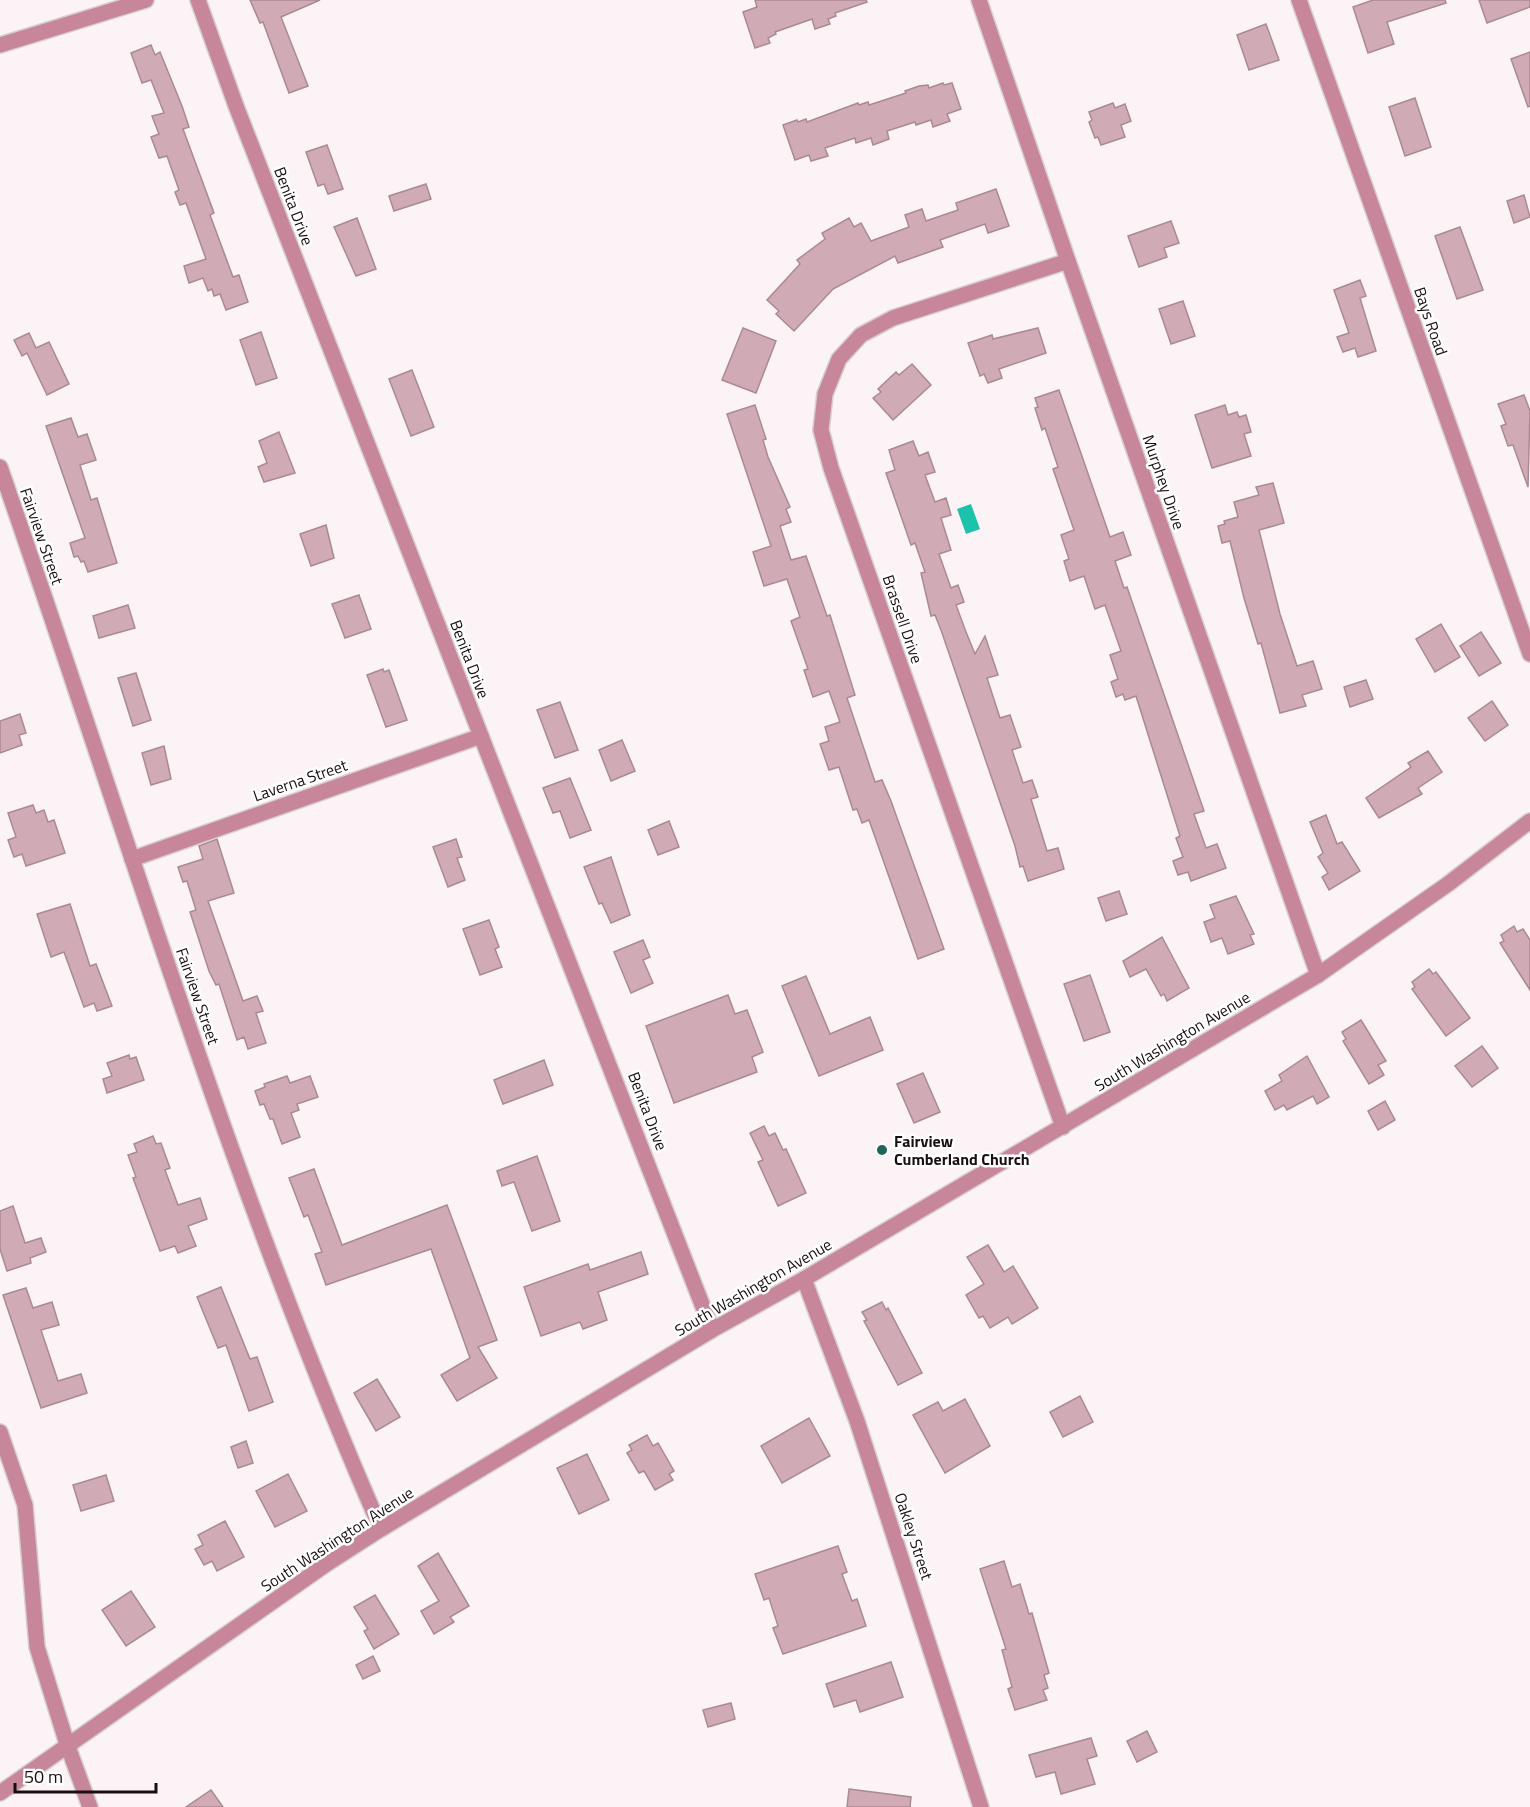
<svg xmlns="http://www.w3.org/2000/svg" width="1530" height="1807" viewBox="0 0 1530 1807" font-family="'Titillium Web',sans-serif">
<rect width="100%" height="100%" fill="#fbf3f5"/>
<!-- water -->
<polygon fill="#1dc2aa" points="971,504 980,529 966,534 957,509"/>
<!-- building -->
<g fill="#d0abb5" stroke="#ac8992" stroke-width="1.5">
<polygon points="250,0 320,0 281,17 308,86 289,93 263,22 260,23"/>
<polygon points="755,0 866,0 867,2 835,13 836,16 828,19 830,24 815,29 812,19 775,32 776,34 768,38 770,43 755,48 743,12 757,7"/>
<polygon points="1373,0 1445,0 1446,3 1387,22 1394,44 1368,53 1353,7"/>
<polygon points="1479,0 1530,0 1530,7 1487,23"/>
<polygon points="1266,24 1279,60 1249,70 1237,35"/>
<polygon points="151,45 155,55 160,52 182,106 189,127 183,129 214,213 210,215 233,277 239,275 248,302 226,310 220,294 214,296 212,289 208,291 203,278 189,283 184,266 206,259 186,203 180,205 175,192 179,190 167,156 159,158 151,137 159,134 152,116 164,113 151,80 142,83 131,53"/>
<polygon points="1530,52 1530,106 1528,107 1511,59"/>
<polygon points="943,83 944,85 952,83 961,109 947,114 950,121 933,127 931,120 916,125 915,122 887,131 889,139 873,145 871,138 856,143 855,138 825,148 828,156 811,161 809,155 795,160 783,125 797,120 798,122 806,119 807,122 858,103 859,105 868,102 869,105 906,93 905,91 919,86 928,85 929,88"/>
<polygon points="1415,98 1431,147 1405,156 1389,107"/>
<polygon points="1113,103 1115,108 1125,104 1131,121 1121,125 1125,137 1101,145 1098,137 1095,138 1089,122 1092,120 1089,112"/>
<polygon points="327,145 343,189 328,194 324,184 318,186 306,152"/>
<polygon points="426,184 431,199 394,211 389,196"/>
<polygon points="996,189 1009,226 988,233 985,224 940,240 943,247 898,263 895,256 833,289 794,331 776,314 779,311 767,300 800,264 797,260 825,239 822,233 849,218 854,227 861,223 871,241 909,227 905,215 922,209 926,221 958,210 956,203"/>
<polygon points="1524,195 1530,217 1514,223 1507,201"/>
<polygon points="357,218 376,269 356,276 334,227"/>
<polygon points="1171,221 1179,243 1164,248 1167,257 1139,267 1128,236"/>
<polygon points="1460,227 1483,290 1457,299 1435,236"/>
<polygon points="1360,280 1366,296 1360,298 1376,351 1358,357 1355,348 1343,352 1337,337 1349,333 1334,290"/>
<polygon points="1183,301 1195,336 1171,344 1159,309"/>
<polygon points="743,328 776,341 756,393 722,380"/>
<polygon points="1038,328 1046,353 999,369 1002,378 988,383 984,374 980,376 968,343 992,335 993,339"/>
<polygon points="261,332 277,378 256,385 240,340"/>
<polygon points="29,333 36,348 49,342 69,384 47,395 27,353 22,356 14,340"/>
<polygon points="912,364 931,385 893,420 873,398 881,392 878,389 896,372 899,375"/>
<polygon points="412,370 434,427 411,436 389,379"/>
<polygon points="1059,390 1110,537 1123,532 1131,555 1115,561 1124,588 1127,587 1204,811 1194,814 1206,848 1217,844 1226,868 1191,881 1188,872 1178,875 1173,861 1183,857 1176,838 1180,836 1136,696 1125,700 1123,694 1116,697 1111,682 1118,679 1110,655 1121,651 1105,605 1095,609 1084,576 1070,581 1064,561 1069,559 1061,535 1074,530 1053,469 1058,467 1045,428 1042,430 1035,408 1038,407 1035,398"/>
<polygon points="1524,395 1530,411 1528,487 1513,445 1508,446 1501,426 1506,424 1498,404"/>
<polygon points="755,405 766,439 763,440 768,457 790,507 786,509 791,522 780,526 791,560 806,556 827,616 830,615 855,695 847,698 875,782 882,780 891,801 944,949 918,959 869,820 862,823 857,809 853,810 839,767 829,770 820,744 829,741 825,727 840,722 829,691 813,697 804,670 808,669 791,621 800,617 787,579 764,586 753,552 771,546 727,414"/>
<polygon points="1225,405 1228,415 1237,412 1239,417 1246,415 1251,432 1244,434 1251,456 1212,468 1195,415"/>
<polygon points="71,418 78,437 87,434 96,460 80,465 91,500 97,498 117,563 88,572 84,561 81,562 78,556 74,557 70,543 85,538 46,426"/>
<polygon points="279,432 295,473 264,482 258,467 267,463 259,441"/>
<polygon points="913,441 919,456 928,452 935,472 925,475 935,502 946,498 951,515 941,518 951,550 939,554 951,588 958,585 964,602 956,605 966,632 975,654 985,636 998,675 987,678 1000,718 1010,715 1021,747 1012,750 1023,783 1032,780 1038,797 1031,799 1047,851 1058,848 1064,869 1028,881 1023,866 1020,867 1015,846 941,630 935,615 931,616 921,573 925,572 915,543 911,545 886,473 895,470 889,450"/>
<polygon points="1273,483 1284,523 1259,530 1280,614 1297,666 1313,661 1322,689 1302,695 1306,706 1280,713 1261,643 1258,644 1244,598 1230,541 1222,543 1218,526 1225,524 1224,521 1238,517 1234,502 1259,495 1256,487"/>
<polygon points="326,525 334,558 311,566 300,534"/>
<polygon points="359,595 371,629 345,638 332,604"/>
<polygon points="128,605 135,628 99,638 93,616"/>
<polygon points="1441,624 1460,657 1435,672 1416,639"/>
<polygon points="1481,632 1501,663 1479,676 1460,646"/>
<polygon points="383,669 384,672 389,670 407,720 386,727 367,675"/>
<polygon points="136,673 151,720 133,726 118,678"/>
<polygon points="1366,680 1373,699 1350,707 1344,687"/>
<polygon points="1492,701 1508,725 1485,741 1468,718"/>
<polygon points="560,702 578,750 555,758 537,710"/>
<polygon points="20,714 26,733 19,735 22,745 0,753 0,721"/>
<polygon points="622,740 635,771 611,781 599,750"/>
<polygon points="164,746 171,779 151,785 142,753"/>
<polygon points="1428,751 1442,772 1418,788 1422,794 1379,818 1366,798 1411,767 1408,763"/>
<polygon points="570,778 591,830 570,838 560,811 553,813 543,788"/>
<polygon points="33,805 36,813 44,810 48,822 54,820 65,853 26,866 22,854 14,857 8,840 16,837 8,813"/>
<polygon points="1326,815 1337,844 1342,842 1360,871 1329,890 1322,877 1328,873 1318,857 1323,853 1310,822"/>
<polygon points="669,821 679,847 658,855 648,830"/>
<polygon points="217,839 234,893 208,901 243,1001 257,996 263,1011 256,1013 266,1043 248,1049 244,1037 237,1040 219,984 216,985 209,971 190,912 196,910 187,881 183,882 178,867 203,859 199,846"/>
<polygon points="456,839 462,857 457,858 465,880 448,887 433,847"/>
<polygon points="611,857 630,915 611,923 602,903 599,904 584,867"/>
<polygon points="1119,891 1127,914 1106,921 1098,898"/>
<polygon points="1236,896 1254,934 1250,935 1254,944 1228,954 1222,938 1211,942 1204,922 1215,918 1210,905"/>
<polygon points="70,904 90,966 96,964 112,1006 97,1011 94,1003 84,1007 64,952 51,957 37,914"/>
<polygon points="489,920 499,947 495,949 502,967 480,975 463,929"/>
<polygon points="1514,926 1517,932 1523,929 1530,940 1530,990 1500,943 1504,941 1501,935"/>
<polygon points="1162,937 1189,988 1167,1001 1164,994 1161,996 1146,969 1130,977 1123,961"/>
<polygon points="643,940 650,957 643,960 653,983 631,993 614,952"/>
<polygon points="1429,969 1433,974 1436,972 1470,1018 1446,1036 1412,989 1415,987 1412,982"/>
<polygon points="1090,975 1110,1032 1084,1041 1064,984"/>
<polygon points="806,976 830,1034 870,1017 883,1050 819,1076 782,986"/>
<polygon points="728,995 735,1014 747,1010 763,1052 752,1057 757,1072 674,1103 646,1026"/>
<polygon points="1361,1020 1386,1061 1378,1065 1384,1075 1369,1084 1343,1041 1346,1039 1342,1032"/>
<polygon points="1482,1046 1498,1068 1472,1087 1455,1066"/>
<polygon points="129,1055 130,1059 136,1057 144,1080 107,1093 103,1079 112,1076 107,1063"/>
<polygon points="1307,1056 1329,1097 1317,1104 1313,1096 1287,1110 1284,1105 1275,1110 1265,1091 1282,1081 1279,1075"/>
<polygon points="544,1060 553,1085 503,1104 494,1080"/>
<polygon points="923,1073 940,1112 914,1123 897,1084"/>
<polygon points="287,1076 290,1083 310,1076 318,1097 297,1104 299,1110 291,1113 300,1137 282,1144 273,1119 270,1119 264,1104 260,1105 255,1091 265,1087 264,1084"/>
<polygon points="1385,1101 1395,1120 1378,1130 1368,1111"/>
<polygon points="764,1126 769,1136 775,1133 783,1150 786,1149 806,1193 778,1206 758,1162 763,1160 750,1133"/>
<polygon points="153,1136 156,1144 161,1143 170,1168 165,1170 178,1205 200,1198 207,1219 188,1226 196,1246 178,1253 175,1246 160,1251 133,1178 136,1177 128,1155 137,1152 134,1144"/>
<polygon points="537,1156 560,1221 532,1231 514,1182 502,1186 497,1171"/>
<polygon points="314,1169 342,1245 447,1205 497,1340 478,1347 497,1378 457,1401 441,1375 470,1358 431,1249 326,1285 315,1254 322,1252 308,1215 304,1217 289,1178"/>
<polygon points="13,1206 25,1243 41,1238 46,1252 30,1258 31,1263 7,1271 0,1249 0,1211"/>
<polygon points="988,1245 1004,1272 1013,1266 1038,1308 1012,1324 1008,1317 990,1328 983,1316 979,1318 966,1295 984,1284 967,1257"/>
<polygon points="641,1252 648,1274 598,1292 607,1320 583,1329 580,1322 541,1336 524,1287 588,1264 590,1270"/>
<polygon points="221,1287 250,1359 257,1357 273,1402 249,1411 226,1345 218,1348 197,1297"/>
<polygon points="26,1288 33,1308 52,1302 59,1325 41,1330 58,1381 81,1374 87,1393 41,1408 3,1295"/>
<polygon points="882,1302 886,1310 888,1308 922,1373 898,1385 864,1321 867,1320 862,1312"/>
<polygon points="377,1379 400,1417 376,1431 354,1393"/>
<polygon points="1080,1396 1093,1422 1063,1437 1050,1412"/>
<polygon points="965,1399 990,1446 945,1473 913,1415 938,1402 943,1411"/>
<polygon points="809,1418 830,1456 782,1483 761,1446"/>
<polygon points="647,1435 653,1446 658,1443 674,1471 669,1474 673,1480 655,1490 644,1471 639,1473 627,1453 632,1450 629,1445"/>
<polygon points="246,1441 253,1463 238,1468 231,1447"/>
<polygon points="587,1454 609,1500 579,1514 557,1468"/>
<polygon points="288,1474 307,1511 275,1527 256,1491"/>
<polygon points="106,1475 114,1501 81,1511 73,1485"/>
<polygon points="225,1521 244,1557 217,1571 212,1561 204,1565 195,1549 203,1545 198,1535"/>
<polygon points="838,1546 847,1572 842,1574 852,1601 857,1599 866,1626 783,1654 773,1628 778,1626 769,1598 764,1600 755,1574"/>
<polygon points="438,1553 469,1606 450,1617 454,1622 434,1634 421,1611 439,1601 418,1566"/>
<polygon points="1004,1561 1012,1587 1020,1584 1029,1614 1032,1613 1049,1673 1044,1675 1048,1688 1043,1690 1047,1700 1015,1710 1008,1689 1012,1687 1002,1650 1006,1649 980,1569"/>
<polygon points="131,1591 155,1627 126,1646 102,1610"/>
<polygon points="375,1595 399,1634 374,1649 364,1631 368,1629 354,1607"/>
<polygon points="373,1656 380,1671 363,1679 356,1665"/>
<polygon points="891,1662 903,1697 860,1712 856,1700 834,1707 826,1684"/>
<polygon points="731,1703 735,1719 708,1727 703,1710"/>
<polygon points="1147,1731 1157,1752 1137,1762 1127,1741"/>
<polygon points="1091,1738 1097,1756 1087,1759 1095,1784 1061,1794 1055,1772 1036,1777 1029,1755"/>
<polygon points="849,1789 911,1797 910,1807 847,1807"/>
<polygon points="211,1790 223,1807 186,1807"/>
</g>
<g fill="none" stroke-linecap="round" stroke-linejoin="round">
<!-- minor casing -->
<g stroke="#d7ced1" stroke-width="18">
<g id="minor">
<polyline points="198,0 236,106 712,1330"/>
<polyline points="979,0 1068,261 1318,975"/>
<polyline points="1299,0 1530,654"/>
<polyline points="0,45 146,0"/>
<path d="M 0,467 C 124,822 230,1185 381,1529"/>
<polyline points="132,859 481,736"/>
<polyline points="1063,1127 831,468 821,430 825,394 839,359 861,335 893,318 1068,261"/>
<polyline points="804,1279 857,1421 981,1807"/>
<polyline points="67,1744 90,1807"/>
</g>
</g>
<!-- tertiary casing -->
<g stroke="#d7ced1" stroke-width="18">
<g id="tertiary">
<polyline points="0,1432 25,1505 37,1647 67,1744"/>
<polyline points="0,1793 325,1565 381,1529 712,1330 804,1279 1318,975 1448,884 1530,821"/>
</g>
</g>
<!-- minor -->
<use href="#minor" stroke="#c8869a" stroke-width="15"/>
<!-- tertiary -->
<use href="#tertiary" stroke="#c8869a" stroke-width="15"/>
</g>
<!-- markers -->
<circle fill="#1f665a" stroke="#fff" stroke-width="2" cx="882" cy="1150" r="6"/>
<g text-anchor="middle" stroke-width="5" stroke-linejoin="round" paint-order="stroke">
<!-- street labels -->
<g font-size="16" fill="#1a0e11" stroke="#fff">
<text transform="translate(294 206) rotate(69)" y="6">Benita Drive</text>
<text transform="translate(1431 321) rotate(71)" y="6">Bays Road</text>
<text transform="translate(1164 482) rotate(71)" y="6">Murphey Drive</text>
<text transform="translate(42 536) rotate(71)" y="6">Fairview Street</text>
<text transform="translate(903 619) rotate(71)" y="6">Brassell Drive</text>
<text transform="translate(470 659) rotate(69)" y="6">Benita Drive</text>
<text transform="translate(300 780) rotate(-19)" y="6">Laverna Street</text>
<text transform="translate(198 996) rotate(71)" y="6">Fairview Street</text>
<text transform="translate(1172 1041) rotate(-31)" y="6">South Washington Avenue</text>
<text transform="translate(648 1111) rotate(69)" y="6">Benita Drive</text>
<text transform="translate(753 1287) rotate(-30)" y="6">South Washington Avenue</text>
<text transform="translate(914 1536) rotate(72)" y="6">Oakley Street</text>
<text transform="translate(337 1539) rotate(-33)" y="6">South Washington Avenue</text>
</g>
<!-- poi labels -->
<g font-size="16" font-weight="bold" fill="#1a0e11" stroke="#fff" text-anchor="start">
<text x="894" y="1147">Fairview<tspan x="894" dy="18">Cumberland Church</tspan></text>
</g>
</g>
<!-- scale -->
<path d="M15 1783v9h141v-9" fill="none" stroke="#1a0e11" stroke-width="3"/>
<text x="24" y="1783" font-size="18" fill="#1a0e11" stroke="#ffffff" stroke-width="4.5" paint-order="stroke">50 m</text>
</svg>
